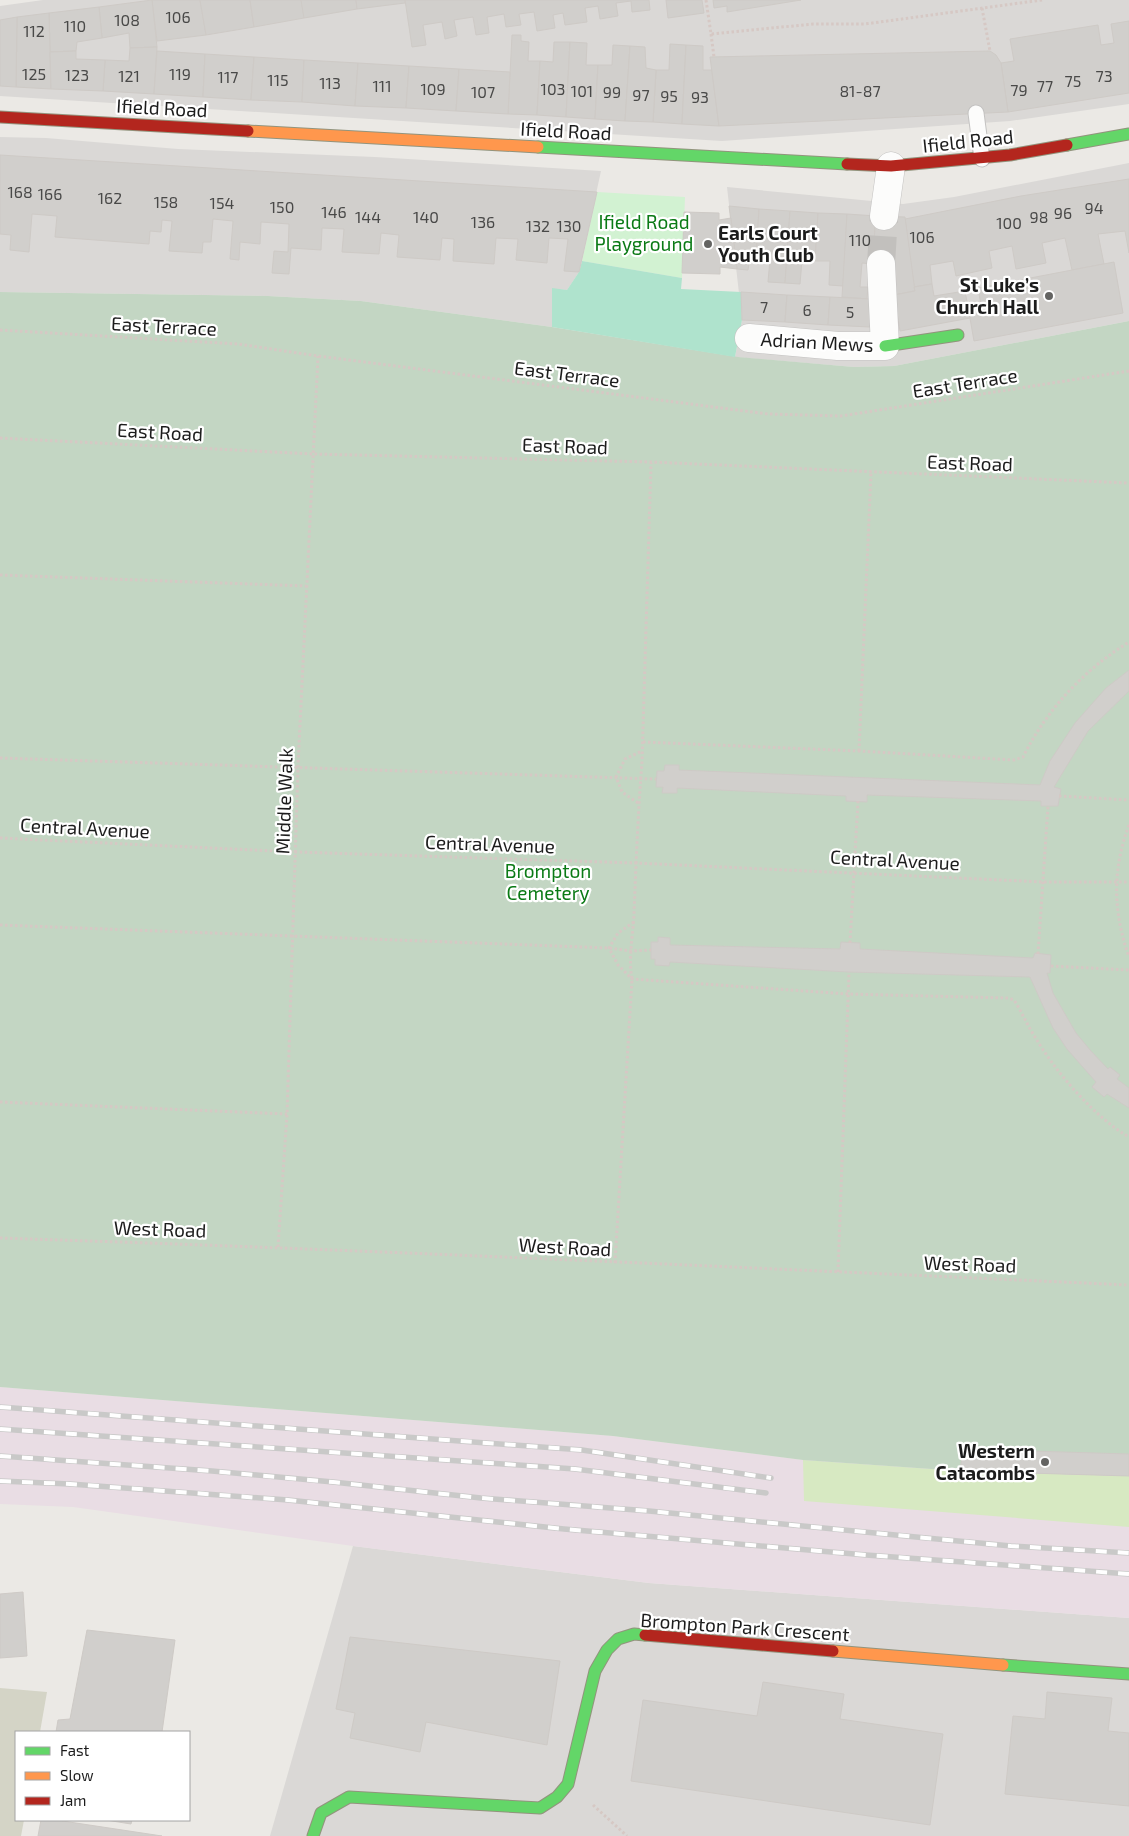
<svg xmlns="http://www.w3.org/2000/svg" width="1129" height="1836" viewBox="0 0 1129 1836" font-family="'Exo 2',sans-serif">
<rect width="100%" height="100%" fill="#ebe9e5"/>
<!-- residential -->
<g fill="#dad8d6">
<polygon points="43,0 701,0 703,6 702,0 1129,0 1129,104 1010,121 722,141 0,96 0,6"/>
<polygon points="0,137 46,138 178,149 375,157 601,171 579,272 567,290 552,289 552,327 361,301 268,296 0,292"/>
<polygon points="1129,163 1129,321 894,366 854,367 735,357 742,320 727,187 903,204 954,197"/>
<polygon points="353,1546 649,1583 1129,1618 1129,1836 270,1836"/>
</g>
<!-- industrial -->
<polygon fill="#e9dde4" points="0,1387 613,1436 803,1460 960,1471 1129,1476 1129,1618 649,1583 353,1546 73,1507 0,1504"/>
<!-- construction -->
<polygon fill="#d4d4c6" points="0,1688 47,1692 40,1732 16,1732 16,1820 24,1820 21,1836 0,1836"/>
<!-- grass -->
<polygon fill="#d7e9c2" points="803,1460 960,1471 1129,1476 1129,1527 804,1501"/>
<!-- cemetery -->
<polygon fill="#c3d6c3" points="0,292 268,296 361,301 552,327 738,357 854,367 894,366 1129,321 1129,1476 960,1471 803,1460 613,1436 0,1387"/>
<!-- park -->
<polygon fill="#d2f2d2" points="597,192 685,197 682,278 582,261"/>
<!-- pitch -->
<polygon fill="#afe3cd" points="582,261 682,278 681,289 741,292 742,320 735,357 552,327 552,288 567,290 579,272"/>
<!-- building -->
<g fill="#d1cfcc" stroke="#cecac6">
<polygon points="152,0 200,0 206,35 157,41"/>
<polygon points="152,0 157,47 130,48 129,33 102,38 99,7"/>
<polygon points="200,0 250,0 254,27 206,35"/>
<polygon points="250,0 301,0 304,18 254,27"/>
<polygon points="301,0 356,0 357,9 304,18"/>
<polygon points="356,0 405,0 405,3 357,9"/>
<polygon points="405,0 649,0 650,10 632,12 631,1 616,3 618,16 600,19 598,6 585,8 587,22 565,25 563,13 553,15 555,28 537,31 534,12 519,14 521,25 506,27 504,14 487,17 489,33 476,35 473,17 454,20 457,36 445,39 442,22 423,25 426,45 412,47"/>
<polygon points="666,0 702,0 704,13 668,18"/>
<polygon points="713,0 801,0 727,12 727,6 714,8"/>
<polygon points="99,7 102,38 77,42 76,51 50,52 49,13"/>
<polygon points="49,13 51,89 16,87 17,17"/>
<polygon points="17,17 16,87 0,86 0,20"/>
<polygon points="1129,21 1129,93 1008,112 1001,63 1014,61 1010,39 1098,25 1101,45 1114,43 1111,24"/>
<polygon points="512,35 521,35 521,41 529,42 528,61 540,61 537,115 508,114"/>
<polygon points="554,42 570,42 566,117 537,115 540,61 553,62"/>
<polygon points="570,42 587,43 586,65 598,65 595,119 566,117"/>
<polygon points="670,44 686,45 682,124 653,122 656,70 669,70"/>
<polygon points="613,45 630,46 625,121 595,119 598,65 612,65"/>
<polygon points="686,45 703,46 703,70 712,70 719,126 682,124"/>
<polygon points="630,46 645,47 646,68 656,70 653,122 625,121"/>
<polygon points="157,47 154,94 103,91 105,60 129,61 130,48"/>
<polygon points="76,51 76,59 105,60 103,91 51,89 50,52"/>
<polygon points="157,51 205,54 203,97 154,94"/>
<polygon points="990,51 996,55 1001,63 1008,112 719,126 710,57"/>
<polygon points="205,54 254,57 251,100 203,97"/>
<polygon points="254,57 304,60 302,102 251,100"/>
<polygon points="304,60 358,63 355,106 302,102"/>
<polygon points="358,63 409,66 406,108 355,106"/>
<polygon points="409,66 459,69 456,111 406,108"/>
<polygon points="459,69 510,72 508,114 456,111"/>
<polygon points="0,155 597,192 579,272 564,271 568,239 549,238 547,263 516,260 518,239 496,238 494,264 453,261 454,239 442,238 440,260 397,257 399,235 381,233 379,254 342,252 344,229 322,228 321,250 291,248 289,274 272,273 274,251 288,252 289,224 261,222 260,244 240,242 239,260 230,259 233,221 213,219 211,242 203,242 202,253 169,251 172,221 162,220 161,232 150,231 149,244 55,237 57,216 32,214 29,252 10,250 11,235 0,234"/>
<polygon points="1129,179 1129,253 1125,231 1098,234 1104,264 1072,270 1065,238 1042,243 1046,263 1016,269 1012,246 989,251 992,268 956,276 953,261 930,265 932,284 914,287 905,219 1021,196"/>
<polygon points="729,206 759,209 756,258 750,257 748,270 737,269"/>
<polygon points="759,209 790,211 785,283 768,282 770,259 756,258"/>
<polygon points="790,211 818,213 815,261 802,260 800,284 785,283"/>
<polygon points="684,212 719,213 719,220 731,218 737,269 720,267 720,274 682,273"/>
<polygon points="818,213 847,214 843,286 829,285 830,261 815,261"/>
<polygon points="847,214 876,216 872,264 862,263 860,287 868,287 867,299 842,297"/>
<polygon points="876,216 905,217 915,291 894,295 872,264"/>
<polygon points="1114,262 1123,313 974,341 968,307 981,305 978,288"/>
<polygon points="932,284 934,296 965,291 970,318 900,331 894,295 915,291 914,287"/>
<polygon points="741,292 787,295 785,322 742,320"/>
<polygon points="787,295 830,297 828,325 785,322"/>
<polygon points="830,297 872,299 870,327 828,325"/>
<polygon points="1129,670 1129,691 1088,731 1054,787 1061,789 1058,806 1041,806 1041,801 867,795 867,802 846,801 846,796 677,788 677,793 662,793 663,787 656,787 657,771 664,771 665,765 679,765 679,770 1040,785 1050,761 1075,723 1106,688"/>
<polygon points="658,937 670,938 670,945 840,949 841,942 860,943 860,949 1033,958 1035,953 1051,955 1050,973 1047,973 1053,993 1076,1033 1091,1051 1108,1069 1110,1067 1120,1075 1117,1079 1129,1088 1129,1108 1107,1094 1104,1097 1092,1087 1096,1082 1067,1049 1053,1028 1030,977 849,972 670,962 669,966 655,965 655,959 651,959 651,942 658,942"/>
<polygon points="963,1449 1129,1454 1129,1476 960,1471"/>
<polygon points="23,1592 27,1656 0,1658 0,1594"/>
<polygon points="87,1630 175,1640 162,1732 56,1732 58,1720 70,1719"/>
<polygon points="350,1637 560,1661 547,1745 426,1722 420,1752 350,1738 355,1713 336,1709"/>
<polygon points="763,1682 844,1694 840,1719 943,1734 930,1825 631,1781 643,1700 757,1716"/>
<polygon points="1047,1692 1112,1698 1108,1731 1129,1733 1129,1806 1005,1794 1013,1716 1045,1719"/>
<polygon points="41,1820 56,1820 162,1836 38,1836"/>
<polygon points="106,1820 132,1820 131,1824"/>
</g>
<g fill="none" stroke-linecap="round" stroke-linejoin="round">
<!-- street-tunnel -->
<polyline stroke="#c2c0bd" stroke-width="28" stroke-dasharray="28 14" stroke-linecap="butt" points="881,264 884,216"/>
<!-- lane casing -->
<g stroke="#c3c2c1" stroke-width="17">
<polyline id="lane" points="976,113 982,159"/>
</g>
<!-- street casing -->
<g stroke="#c3c2c1" stroke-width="29">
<g id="street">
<polyline points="884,216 891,166"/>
<polyline points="749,338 838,346 885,346 881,264"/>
</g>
</g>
<!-- fast casing -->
<g stroke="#92947d" stroke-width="13">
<g id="fast">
<polyline points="1067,145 1129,134"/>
<polyline points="538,147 847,164"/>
<polyline points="885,346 958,335"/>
<polyline points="1003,1665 1129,1674"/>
<polyline points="313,1836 321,1813 349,1797 540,1808 557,1797 568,1784 595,1671 607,1650 618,1639 634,1634 645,1635"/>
</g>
</g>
<!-- slow casing -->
<g stroke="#92947d" stroke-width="13">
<g id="slow">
<polyline points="248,131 538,147"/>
<polyline points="833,1651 1003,1665"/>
</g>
</g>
<!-- jam casing -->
<g stroke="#92947d" stroke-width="13">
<g id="jam">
<polyline points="0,117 248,131"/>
<polyline points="847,164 891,166 1010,155 1067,145"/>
<polyline points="645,1635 833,1651"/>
</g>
</g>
<!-- path -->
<g stroke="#d6c8c4" stroke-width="3" stroke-dasharray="2.5 2.5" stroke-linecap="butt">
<polyline points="706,0 711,34 813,24 865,24 1042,0"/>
<polyline points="982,8 990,51"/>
<polyline points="711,34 714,57"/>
<polyline points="0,330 238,344 318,356 768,414 841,416 1129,371"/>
<polyline points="0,438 313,454 651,462 1129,483"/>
<polyline points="0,575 306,586"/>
<path d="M 643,742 L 859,751 L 1014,760 L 1023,757 C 1047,709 1084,670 1129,642"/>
<polyline points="859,751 871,472"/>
<polyline points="0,758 656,779"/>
<polyline points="1059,796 1129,800"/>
<polyline points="638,803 622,792 616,777 625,759 642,751"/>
<path d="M 1129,825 C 1112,870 1113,912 1129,957"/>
<polyline points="0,838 296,852 636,863 1044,882 1129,882"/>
<path d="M 634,922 L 618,933 L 609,948 L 618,965 L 632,979 L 848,994 L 1008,998 L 1014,1000 C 1022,1012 1027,1025 1035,1037 C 1055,1071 1094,1117 1129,1137"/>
<polyline points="0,925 609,948 631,951 651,950"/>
<polyline points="850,943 858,801"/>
<polyline points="1038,954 1048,806"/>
<polyline points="1051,966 1129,970"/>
<polyline points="0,1102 287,1114"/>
<path d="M 0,1238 C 376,1250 753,1268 1129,1285"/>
<polyline points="278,1247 287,1114 298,766 318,356"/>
<path d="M 615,1263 L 632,979 C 628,958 633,936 634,914 C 636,863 638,812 642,762 L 651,463"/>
<polyline points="838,1272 849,972"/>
<polyline points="593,1805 627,1836"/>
</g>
<!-- lane -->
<use href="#lane" stroke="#fcfcfb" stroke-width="15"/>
<!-- street -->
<use href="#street" stroke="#fcfcfb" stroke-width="28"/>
<!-- fast -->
<use href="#fast" stroke="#63d668" stroke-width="11"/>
<!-- slow -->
<use href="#slow" stroke="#ff974d" stroke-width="11"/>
<!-- jam -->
<use href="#jam" stroke="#b3261e" stroke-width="11"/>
<!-- rail casing -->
<g stroke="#c9c9c8" stroke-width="5.5">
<g id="rail">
<polyline points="0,1407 582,1450 771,1478"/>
<polyline points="0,1429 575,1469 766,1493"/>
<polyline points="0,1456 212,1471 333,1482 481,1498 649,1511 916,1537 1011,1546 1129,1553"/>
<polyline points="0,1481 70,1484 288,1500 564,1529 866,1555 1129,1574"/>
</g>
</g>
<!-- rail -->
<use href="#rail" stroke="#fff" stroke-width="4" stroke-dasharray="11" stroke-linecap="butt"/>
</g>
<!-- markers -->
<g fill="#646462" stroke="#fff" stroke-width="2">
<circle cx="708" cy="244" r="5"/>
<circle cx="1049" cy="296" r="5"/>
<circle cx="1045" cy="1462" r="5"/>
</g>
<g text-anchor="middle" stroke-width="4.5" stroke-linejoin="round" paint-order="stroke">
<!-- number labels -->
<g font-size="16" fill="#494948">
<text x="178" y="23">106</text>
<text x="127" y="26">108</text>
<text x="75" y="32">110</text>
<text x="34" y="37">112</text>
<text x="34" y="80">125</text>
<text x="180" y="80">119</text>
<text x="77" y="81">123</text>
<text x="129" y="82">121</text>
<text x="1104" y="82">73</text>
<text x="228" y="83">117</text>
<text x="278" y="86">115</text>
<text x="1073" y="87">75</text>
<text x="330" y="89">113</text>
<text x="382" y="92">111</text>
<text x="1045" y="92">77</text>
<text x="433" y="95">109</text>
<text x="553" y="95">103</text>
<text x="1019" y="96">79</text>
<text x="582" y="97">101</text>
<text x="860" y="97">81-87</text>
<text x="483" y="98">107</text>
<text x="612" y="98">99</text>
<text x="641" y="101">97</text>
<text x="669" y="102">95</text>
<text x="700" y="103">93</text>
<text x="20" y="198">168</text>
<text x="50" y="200">166</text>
<text x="110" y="204">162</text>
<text x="166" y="208">158</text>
<text x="222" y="209">154</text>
<text x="282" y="213">150</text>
<text x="1094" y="214">94</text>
<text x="334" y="218">146</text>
<text x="1063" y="219">96</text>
<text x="368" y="223">144</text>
<text x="426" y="223">140</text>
<text x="1039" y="223">98</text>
<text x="483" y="228">136</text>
<text x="1009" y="229">100</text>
<text x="538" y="232">132</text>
<text x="569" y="232">130</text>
<text x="922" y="243">106</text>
<text x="860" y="246">110</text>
<text x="764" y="313">7</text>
<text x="807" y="316">6</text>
<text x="850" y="318">5</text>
</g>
<!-- street labels -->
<g font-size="19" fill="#1c1c1c" stroke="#fff">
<text transform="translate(162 108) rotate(3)" y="7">Ifield Road</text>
<text transform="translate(566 131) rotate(3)" y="7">Ifield Road</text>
<text transform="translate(968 141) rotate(-6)" y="7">Ifield Road</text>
<text transform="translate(164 326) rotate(3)" y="7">East Terrace</text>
<text transform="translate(817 342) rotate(3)" y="7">Adrian Mews</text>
<text transform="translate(567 374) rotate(7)" y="7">East Terrace</text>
<text transform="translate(965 383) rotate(-9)" y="7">East Terrace</text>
<text transform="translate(160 432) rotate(3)" y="7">East Road</text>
<text transform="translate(565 446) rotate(2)" y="7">East Road</text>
<text transform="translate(970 463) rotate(2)" y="7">East Road</text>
<text transform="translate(284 801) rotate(-88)" y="7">Middle Walk</text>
<text transform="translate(85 828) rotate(3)" y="7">Central Avenue</text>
<text transform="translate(490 844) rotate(2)" y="7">Central Avenue</text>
<text transform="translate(895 860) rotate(3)" y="7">Central Avenue</text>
<text transform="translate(160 1229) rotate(2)" y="7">West Road</text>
<text transform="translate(565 1247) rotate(3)" y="7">West Road</text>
<text transform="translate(970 1264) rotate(2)" y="7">West Road</text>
<text transform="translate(745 1627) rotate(4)" y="7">Brompton Park Crescent</text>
</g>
<!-- park labels -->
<g font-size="19" fill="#0a7a15" stroke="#fff">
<text x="644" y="229">Ifield Road<tspan x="644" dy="22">Playground</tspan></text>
<text x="548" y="878">Brompton<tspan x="548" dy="22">Cemetery</tspan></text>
</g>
<!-- poi labels -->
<g font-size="19" font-weight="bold" fill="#1c1c1c" stroke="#fff" text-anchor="end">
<text x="718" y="240" text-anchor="start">Earls Court<tspan x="718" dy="22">Youth Club</tspan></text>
<text x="1039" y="292">St Luke’s<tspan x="1039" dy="22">Church Hall</tspan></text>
<text x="1035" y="1458">Western<tspan x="1035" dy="22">Catacombs</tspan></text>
</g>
</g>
<!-- legend -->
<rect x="15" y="1731" width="175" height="90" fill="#ffffff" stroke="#a4a4a4"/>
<rect x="25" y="1747" width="25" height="8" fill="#63d668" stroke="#a4a4a4"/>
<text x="60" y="1756" font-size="15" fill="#1c1c1c">Fast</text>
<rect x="25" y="1772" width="25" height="8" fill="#ff974d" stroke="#a4a4a4"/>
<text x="60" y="1781" font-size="15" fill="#1c1c1c">Slow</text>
<rect x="25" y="1797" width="25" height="8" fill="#b3261e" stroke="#a4a4a4"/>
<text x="60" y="1806" font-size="15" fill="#1c1c1c">Jam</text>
</svg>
